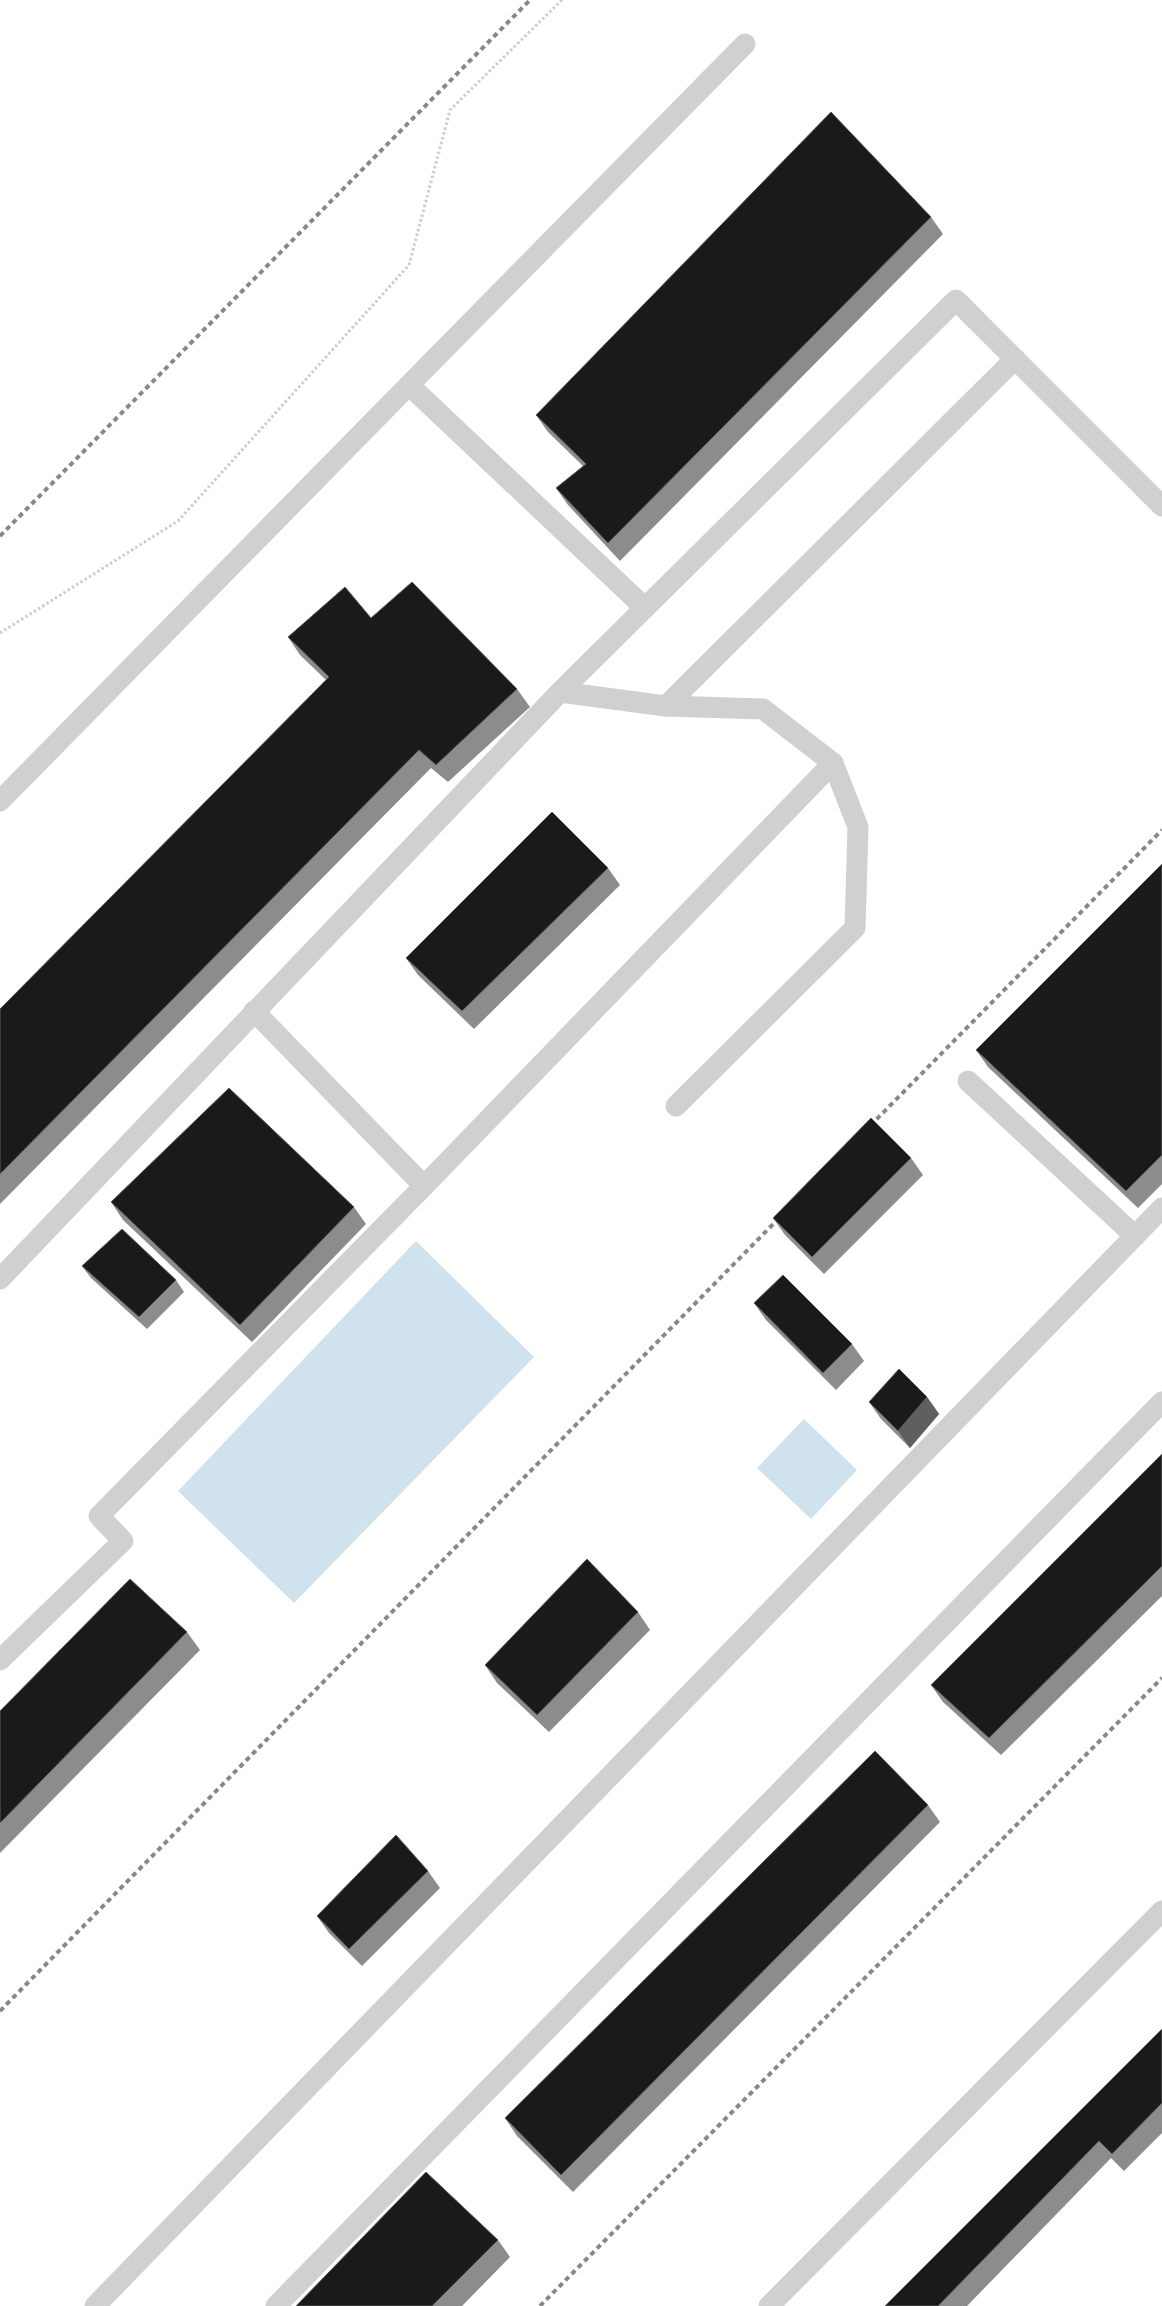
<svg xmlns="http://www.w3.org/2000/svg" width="1162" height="2306" viewBox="0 0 1162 2306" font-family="'Source Sans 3',sans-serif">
<rect width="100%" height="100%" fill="#fff"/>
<!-- water -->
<g fill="#cfe2ee">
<polygon points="416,1241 534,1357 294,1603 178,1491"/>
<polygon points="804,1419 857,1470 811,1519 757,1468"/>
</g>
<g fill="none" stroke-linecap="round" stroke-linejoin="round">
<!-- path -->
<polyline stroke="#cdcdcd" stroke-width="3" stroke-dasharray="2.5 2.5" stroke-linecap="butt" points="0,633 178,521 409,265 450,110 562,0"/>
<!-- service -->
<g stroke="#d0d0d0" stroke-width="21">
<polyline points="409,385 745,44"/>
<polyline points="666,706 1015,359"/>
<polyline points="0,801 409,385 645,608"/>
<polyline points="254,1011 424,1186"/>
<polyline points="968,1081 1135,1236"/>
<polyline points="676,1106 855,928 858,827 833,763"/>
<polyline points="0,1279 560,692 956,300 1162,506"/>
<polyline points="0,1660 123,1541 99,1516 424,1186 833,763 763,709 666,706 560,692"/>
<polyline points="95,2306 1162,1208"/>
<polyline points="276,2306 1162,1402"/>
<polyline points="769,2306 1162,1911"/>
</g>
<!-- rail -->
<g stroke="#888" stroke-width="4" stroke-dasharray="5 4" stroke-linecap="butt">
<polyline points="0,536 530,0"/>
<polyline points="864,1132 1162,830"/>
<polyline points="0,2011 785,1212"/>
<polyline points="540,2306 1162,1678"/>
</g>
</g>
<!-- wall -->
<g fill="#8c8c8c">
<polygon points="931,217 943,234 620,561 568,505 556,488 583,466 548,432 536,415"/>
<polygon points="371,618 517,689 530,707 448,782 431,768 0,1204 0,1009 326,680 300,655 288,637"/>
<polygon points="1162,864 1162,1184 1138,1208 988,1067 976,1050"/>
<polygon points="608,868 620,885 474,1029 418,975 406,958"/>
<polygon points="911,1158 923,1175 824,1274 785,1235 773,1218"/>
<polygon points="111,1202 354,1207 366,1224 252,1342 123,1220"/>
<polygon points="82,1266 176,1280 184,1292 147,1329 91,1278"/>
<polygon points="754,1303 852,1344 864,1361 836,1390 766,1320"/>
<polygon points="927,1397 939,1414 910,1448 881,1419 869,1402"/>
<polygon points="1162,1454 1162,1596 1001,1755 943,1702 931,1685"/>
<polygon points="638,1612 650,1630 549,1732 497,1683 485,1665"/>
<polygon points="187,1632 200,1650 0,1853 0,1711"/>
<polygon points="928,1805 940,1822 573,2192 517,2136 505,2118"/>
<polygon points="428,1871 440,1888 362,1966 329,1933 317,1916"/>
<polygon points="1162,2029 1162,2133 1124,2171 1111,2158 967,2306 885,2306"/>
<polygon points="498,2240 510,2257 462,2306 296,2306"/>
</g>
<!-- shaded-wall -->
<polygon fill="#5f5f5f" points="927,1397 939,1414 910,1448 898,1431"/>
<!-- building -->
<g fill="#1a1a1a" stroke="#5f5f5f">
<polygon points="831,112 931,217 608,543 556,488 586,464 536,415"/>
<polygon points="412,582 517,689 436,765 419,750 0,1174 0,1009 329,677 288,637 345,587 371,618"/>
<polygon points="552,812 608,868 462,1011 406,958"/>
<polygon points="1162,864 1162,1155 1126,1191 976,1050"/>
<polygon points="229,1088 354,1207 240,1325 111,1202"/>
<polygon points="871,1118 911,1158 812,1257 773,1218"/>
<polygon points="122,1229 176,1280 139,1317 82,1266"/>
<polygon points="783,1275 852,1344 823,1373 754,1303"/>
<polygon points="899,1369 927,1397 898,1431 869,1402"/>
<polygon points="1162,1454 1162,1566 989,1738 931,1685"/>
<polygon points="587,1559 638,1612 537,1715 485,1665"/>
<polygon points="130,1579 187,1632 0,1823 0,1711"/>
<polygon points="875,1751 928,1805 561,2175 505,2118"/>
<polygon points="396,1835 428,1871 349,1949 317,1916"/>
<polygon points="1162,2029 1162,2103 1112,2154 1099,2141 938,2306 885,2306"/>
<polygon points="426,2172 498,2240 432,2306 296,2306"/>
</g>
</svg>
